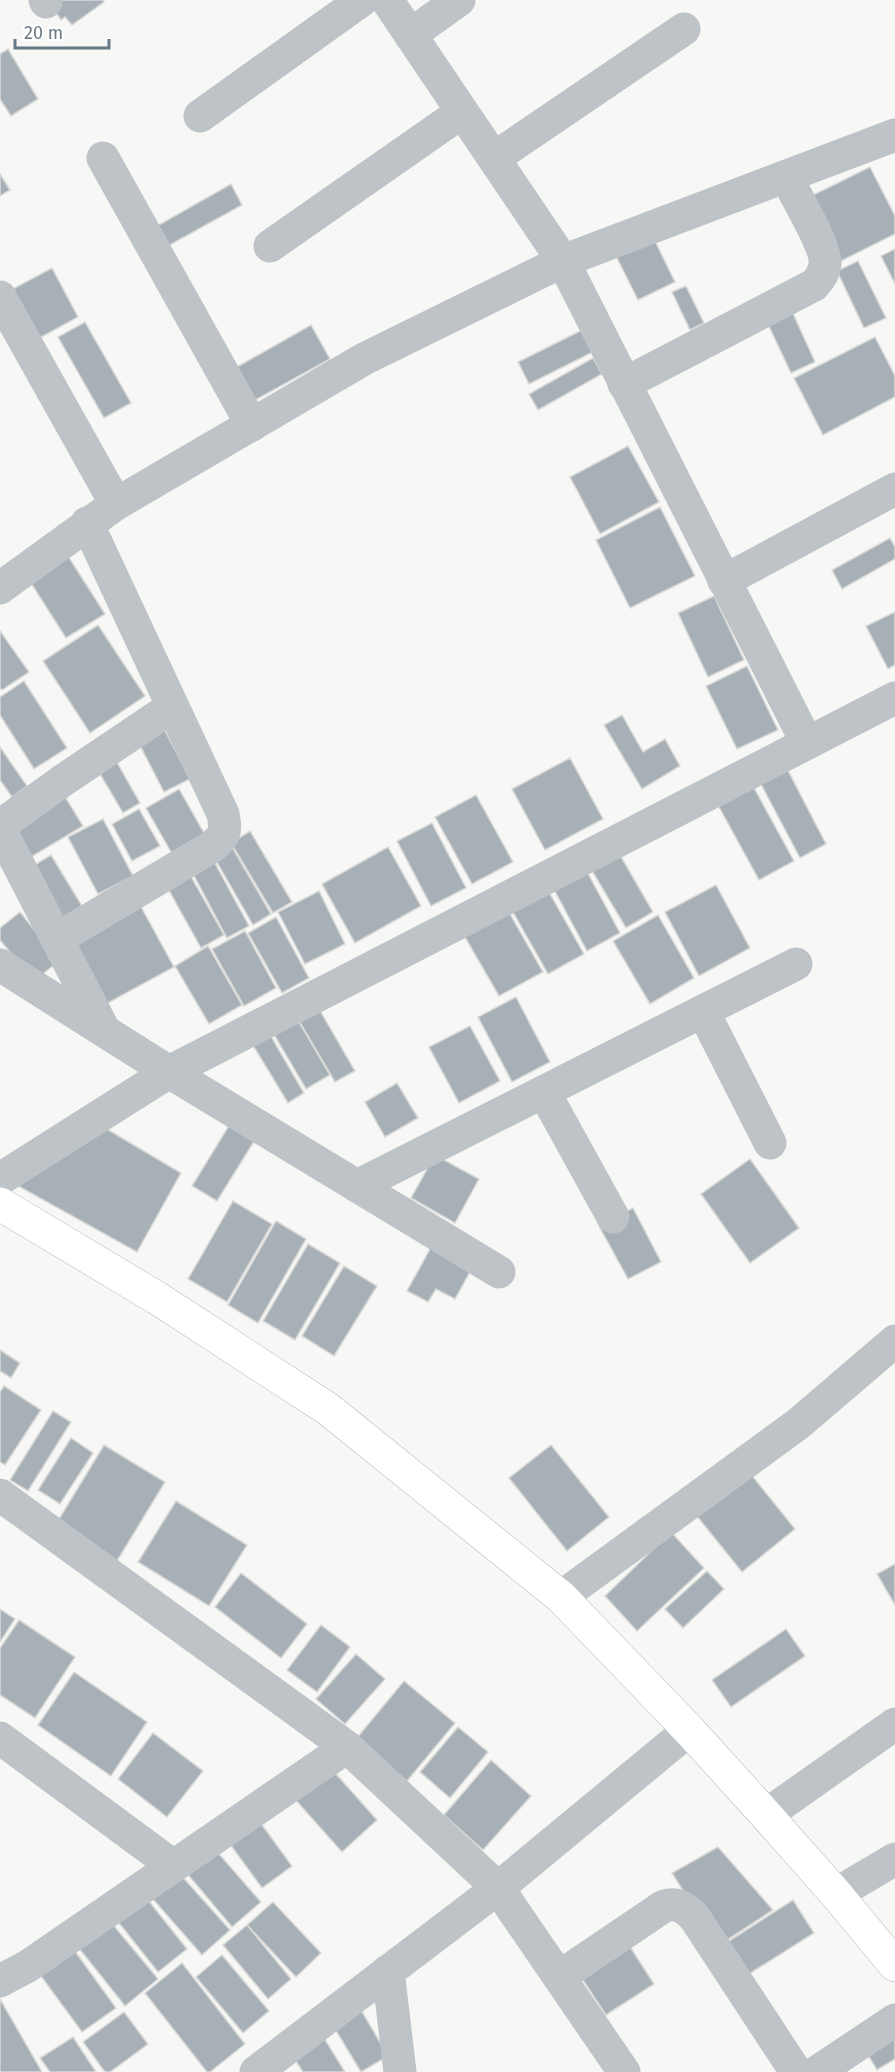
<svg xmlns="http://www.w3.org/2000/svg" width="895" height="2072" viewBox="0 0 895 2072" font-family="'Fira Sans',sans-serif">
<rect width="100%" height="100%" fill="#f7f7f5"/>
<!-- building -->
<g fill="#a7b0b6" stroke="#d9d9d7" stroke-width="1.5">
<polygon points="47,0 103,0 104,2 72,25 65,17 61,20"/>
<polygon points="8,49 38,99 11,116 0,99 0,54"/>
<polygon points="870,167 895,216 895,234 841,261 809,197"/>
<polygon points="0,174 10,190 0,196"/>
<polygon points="231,184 242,205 168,246 157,226"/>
<polygon points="651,233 675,282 638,300 614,252"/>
<polygon points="895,249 895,284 881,256"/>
<polygon points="858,261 886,318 864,328 837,271"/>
<polygon points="52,268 78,317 36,340 9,291"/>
<polygon points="686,286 704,323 690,330 672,292"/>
<polygon points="791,309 815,362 791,373 766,320"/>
<polygon points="85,322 131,403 104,418 58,337"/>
<polygon points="311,325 330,359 246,405 228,372"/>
<polygon points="584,329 595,351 529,384 518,362"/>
<polygon points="875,337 895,376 895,397 823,435 794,378"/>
<polygon points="593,358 602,374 538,410 529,394"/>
<polygon points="628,446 659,502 600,534 570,477"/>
<polygon points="660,507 695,576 630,608 596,540"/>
<polygon points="890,538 895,547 895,559 842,589 832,570"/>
<polygon points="68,556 105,614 66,638 29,580"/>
<polygon points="714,596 744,660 708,677 678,613"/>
<polygon points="895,612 895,665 888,669 866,626"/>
<polygon points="98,625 145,696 90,733 43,661"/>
<polygon points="0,631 29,672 2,690 0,688"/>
<polygon points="747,666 778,730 737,749 706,686"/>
<polygon points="24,681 67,748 34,769 0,715 0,697"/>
<polygon points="622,715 643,752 665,739 680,766 642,789 604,725"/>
<polygon points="160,721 190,779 164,792 134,734"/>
<polygon points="0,747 27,786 12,797 0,780"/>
<polygon points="111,752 140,803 123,813 93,762"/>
<polygon points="781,757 826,844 800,858 754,771"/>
<polygon points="570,758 603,819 545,850 512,789"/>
<polygon points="753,786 794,861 759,880 718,805"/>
<polygon points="179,789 208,840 175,859 146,808"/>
<polygon points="64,795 83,826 26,860 7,828"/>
<polygon points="476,795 513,862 472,884 435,817"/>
<polygon points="139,809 160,846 132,861 112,824"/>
<polygon points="103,819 133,876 98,894 68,837"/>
<polygon points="432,823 466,888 431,906 397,841"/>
<polygon points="250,831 292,902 273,913 231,843"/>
<polygon points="232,847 271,914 253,925 214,857"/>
<polygon points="388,847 421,906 355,943 322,884"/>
<polygon points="616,848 653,912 626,928 588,864"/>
<polygon points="51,855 82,906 61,919 31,867"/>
<polygon points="211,856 249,926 227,938 190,868"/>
<polygon points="584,866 620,933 587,951 551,884"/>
<polygon points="189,873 224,935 201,948 166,885"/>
<polygon points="545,885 584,954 548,974 509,905"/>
<polygon points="716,885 750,948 699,976 665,912"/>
<polygon points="319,891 345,944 305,964 278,912"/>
<polygon points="140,905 174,967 106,1004 72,942"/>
<polygon points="506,907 543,972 499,996 462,932"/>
<polygon points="20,912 59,961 34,981 0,940 0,928"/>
<polygon points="658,915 694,978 650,1004 613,941"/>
<polygon points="276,917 309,978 282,993 248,933"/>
<polygon points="245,931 276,988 244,1006 212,949"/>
<polygon points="208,946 242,1005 209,1024 175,966"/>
<polygon points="516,997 550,1062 512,1082 478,1017"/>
<polygon points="315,1002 355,1071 335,1082 295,1014"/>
<polygon points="293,1012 330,1075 306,1089 269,1026"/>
<polygon points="265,1026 304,1093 288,1103 248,1037"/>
<polygon points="470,1026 500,1081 459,1103 429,1047"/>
<polygon points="397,1083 418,1118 385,1137 365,1102"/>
<polygon points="233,1119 258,1135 217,1201 192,1186"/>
<polygon points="105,1128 181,1173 137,1252 11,1182"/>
<polygon points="435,1155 479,1179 455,1223 411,1198"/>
<polygon points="750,1159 799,1228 750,1263 701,1194"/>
<polygon points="233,1201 272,1224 227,1302 188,1279"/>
<polygon points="633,1208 661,1262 628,1279 599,1226"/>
<polygon points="276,1221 306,1239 258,1323 228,1305"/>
<polygon points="436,1238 476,1261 455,1299 436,1289 428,1302 407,1291"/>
<polygon points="308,1244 340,1263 295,1340 263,1321"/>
<polygon points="344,1266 377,1286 334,1356 302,1336"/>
<polygon points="0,1350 20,1363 11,1378 0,1371"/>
<polygon points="4,1386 41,1410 5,1465 0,1462 0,1392"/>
<polygon points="53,1411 71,1422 28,1491 10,1480"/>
<polygon points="71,1438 93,1453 60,1504 38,1490"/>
<polygon points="104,1445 165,1482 117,1561 56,1524"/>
<polygon points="551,1445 609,1517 567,1551 509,1478"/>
<polygon points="749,1472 795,1529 742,1572 696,1515"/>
<polygon points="176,1501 247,1545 209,1606 138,1562"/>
<polygon points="671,1532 704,1568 637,1631 605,1596"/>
<polygon points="895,1564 895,1605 877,1574"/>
<polygon points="707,1571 724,1589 683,1628 665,1609"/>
<polygon points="241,1573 307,1624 281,1658 215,1607"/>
<polygon points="0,1609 15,1619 0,1642"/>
<polygon points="19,1620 75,1657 35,1718 0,1695 0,1648"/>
<polygon points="321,1625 350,1647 317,1692 287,1670"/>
<polygon points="786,1629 805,1656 731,1707 712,1680"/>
<polygon points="356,1654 385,1679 345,1724 316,1699"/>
<polygon points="74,1672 147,1722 111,1776 38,1725"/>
<polygon points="404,1681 455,1723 407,1781 356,1739"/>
<polygon points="458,1727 488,1752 450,1798 420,1772"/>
<polygon points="153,1733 203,1771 167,1817 118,1779"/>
<polygon points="491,1760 531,1796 483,1850 444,1815"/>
<polygon points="328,1765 377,1820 342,1852 293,1797"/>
<polygon points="254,1814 292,1866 262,1888 224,1836"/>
<polygon points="213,1847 261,1902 232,1927 185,1871"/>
<polygon points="718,1847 773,1910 718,1946 672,1873"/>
<polygon points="179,1873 230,1930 202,1955 152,1898"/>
<polygon points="144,1895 187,1949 158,1972 115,1918"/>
<polygon points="793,1900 814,1933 741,1979 721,1946"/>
<polygon points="273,1902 321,1953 296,1977 247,1925"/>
<polygon points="110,1921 158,1979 125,2006 78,1947"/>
<polygon points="247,1925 291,1979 268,1999 223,1945"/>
<polygon points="625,1939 654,1984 606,2015 577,1971"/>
<polygon points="72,1947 116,2008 82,2032 38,1972"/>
<polygon points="222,1955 269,2011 243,2033 196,1977"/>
<polygon points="182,1963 245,2044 210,2072 207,2072 145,1993"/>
<polygon points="0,1999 42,2072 0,2072"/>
<polygon points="357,2003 388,2056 361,2072 329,2019"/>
<polygon points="124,2012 148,2044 110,2072 105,2072 83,2042"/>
<polygon points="895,2025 895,2059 877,2070 862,2045"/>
<polygon points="319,2030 345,2072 303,2072 288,2049"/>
<polygon points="73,2037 96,2072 50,2072 40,2058"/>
</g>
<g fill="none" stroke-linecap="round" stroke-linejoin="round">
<!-- major casing -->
<g stroke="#b2b7bb" stroke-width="34">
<polyline id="major" points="0,1204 157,1298 328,1409 561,1597 689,1730 766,1815 836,1894 895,1965"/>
</g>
<!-- minor -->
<g stroke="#bec3c7" stroke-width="33">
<polyline points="45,0 46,2"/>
<polyline points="387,0 563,261 807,743"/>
<polyline points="410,35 459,0"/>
<polyline points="200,116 362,0"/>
<polyline points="103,158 252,425"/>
<polyline points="494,158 684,29"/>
<polyline points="270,246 462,112"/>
<polyline points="0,297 116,504"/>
<path d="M 624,384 L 814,285 C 820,279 824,273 825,264 C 827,248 795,194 786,177"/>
<polyline points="724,581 895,489"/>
<polyline points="0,588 116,504 364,359 563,261 895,135"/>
<polyline points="0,826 62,781 172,707"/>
<polyline points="0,829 104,1030"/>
<path d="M 57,939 L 213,846 C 226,834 226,831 223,814 L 87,523"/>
<polyline points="0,965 169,1072 499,1272"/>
<polyline points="703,1011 770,1143"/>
<polyline points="544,1092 613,1217"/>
<polyline points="0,1179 169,1072 895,698"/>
<polyline points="357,1186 796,964"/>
<polyline points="0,1495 347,1747 498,1888 624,2072"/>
<polyline points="561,1597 798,1424 895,1341"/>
<polyline points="0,1738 172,1865"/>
<polyline points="766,1815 895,1724"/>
<polyline points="836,1894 895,1859"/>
<polyline points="388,1971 400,2072"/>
<path d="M 559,1977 L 664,1906 C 678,1902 686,1908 695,1918 L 796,2072"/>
<polyline points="0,1981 28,1966 347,1747"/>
<polyline points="256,2072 498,1888 689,1730"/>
<polyline points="817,2072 895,2020"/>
</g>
<!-- major -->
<use href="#major" stroke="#fff" stroke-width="33"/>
</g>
<!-- scale -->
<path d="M15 39v9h94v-9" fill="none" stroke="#677885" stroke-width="3"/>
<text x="24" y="39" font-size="18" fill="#677885" stroke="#ffffff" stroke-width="4.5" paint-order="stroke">20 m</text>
</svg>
